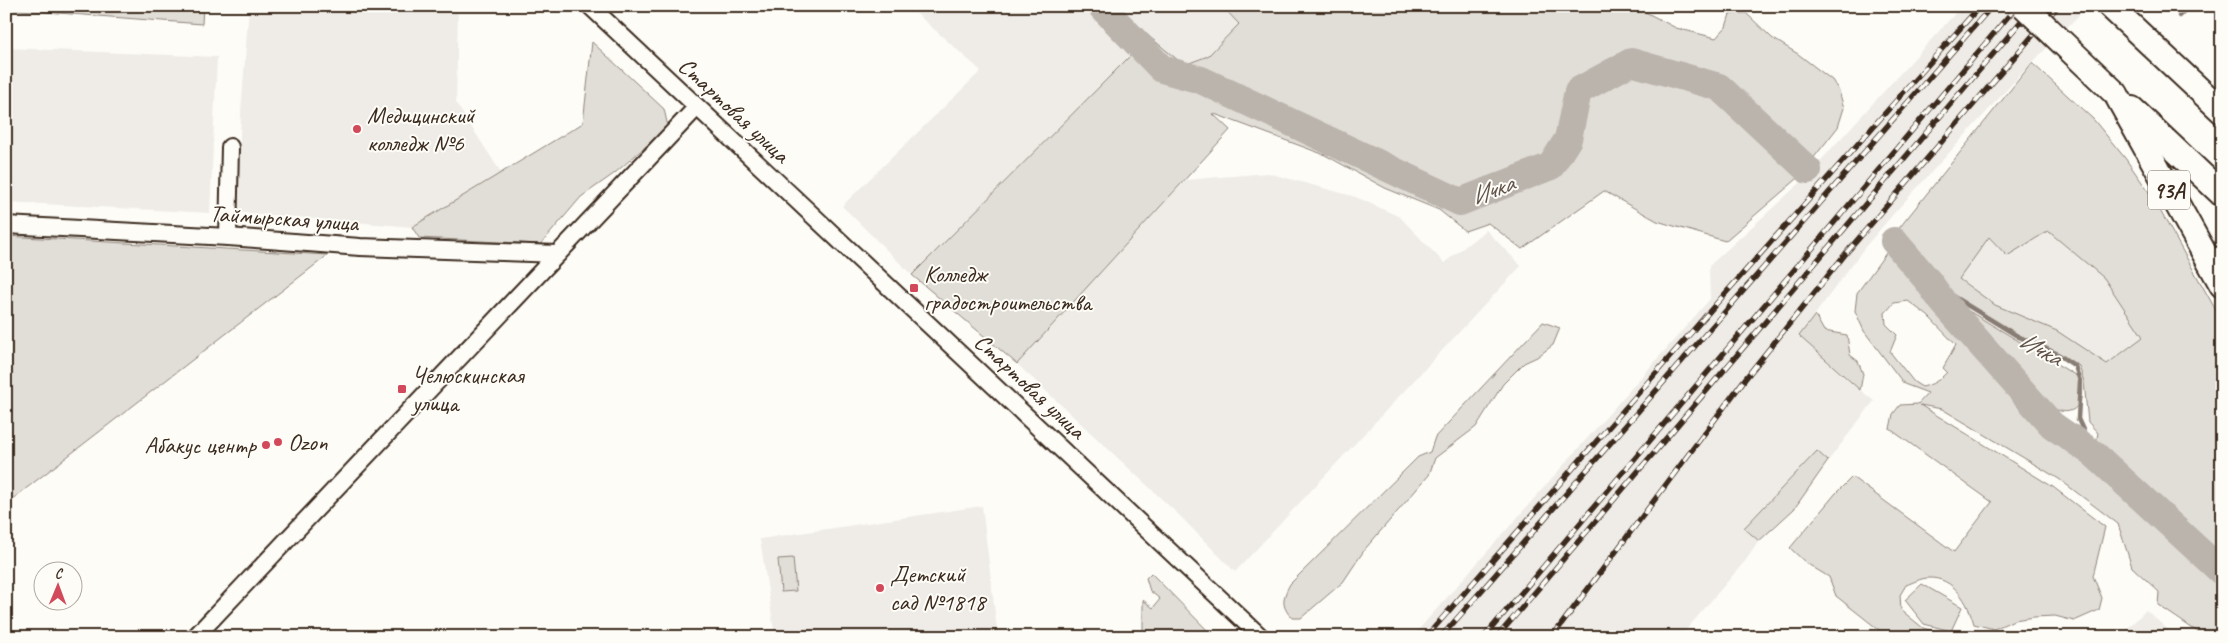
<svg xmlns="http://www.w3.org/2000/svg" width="2228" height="643" viewBox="0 0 2228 643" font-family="Caveat,sans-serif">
<rect width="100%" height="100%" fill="#fdfcf7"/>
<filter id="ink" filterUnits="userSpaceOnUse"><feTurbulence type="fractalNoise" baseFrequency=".02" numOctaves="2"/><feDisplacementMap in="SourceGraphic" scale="10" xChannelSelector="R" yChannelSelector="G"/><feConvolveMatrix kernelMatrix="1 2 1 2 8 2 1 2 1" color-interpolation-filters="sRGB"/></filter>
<g filter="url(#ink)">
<!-- built -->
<g fill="#efece7">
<polygon points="249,6 458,6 456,103 502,174 412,227 237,212 241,112"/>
<polygon points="908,6 1096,6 1138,48 912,275 842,206 981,71"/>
<polygon points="1112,6 1221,6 1240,24 1208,56 1184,65"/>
<polygon points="1962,6 2088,6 2023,72 1896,211 1865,247 1799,336 1844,377 1874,401 1828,461 1816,452 1744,529 1759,541 1746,560 1680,637 1412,637 1710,299 1709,266 1801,182"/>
<polygon points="6,48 217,57 210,213 6,202"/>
<polygon points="1268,173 1356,197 1400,217 1444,263 1486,230 1521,266 1235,572 1180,516 1017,364 1185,180"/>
<polygon points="2048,231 2104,278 2143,337 2107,364 2057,331 1995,305 1959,279 1989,237 2007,256"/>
<polygon points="982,506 998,637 775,637 760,539"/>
<polygon points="2146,610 2176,637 2119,637"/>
</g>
<!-- green -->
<g fill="#e1ded7" stroke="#8e847a" fill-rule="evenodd">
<polygon points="6,6 203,6 202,24 6,9"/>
<polygon points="1096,6 1112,6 1184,65 1208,56 1239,24 1222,6 1634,6 1676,28 1716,38 1726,27 1730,14 1746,13 1772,38 1798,54 1832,80 1839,91 1844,108 1838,127 1797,179 1725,241 1657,221 1604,191 1522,249 1488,223 1465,231 1439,210 1385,188 1325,155 1212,113 1230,130 1017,364 912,275 1138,48"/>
<polygon points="592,42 664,109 668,127 615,173 581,197 541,244 419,238 412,227 583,123"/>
<path d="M 2032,63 L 2093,119 L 2125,158 L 2153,198 L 2222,321 L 2222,637 L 2205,637 L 2158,605 L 2159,592 L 2132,567 L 2118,524 L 2059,479 L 1942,409 L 1920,405 L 2053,487 L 2105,527 L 2093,576 L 2102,598 L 2099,610 L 2074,621 L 2055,616 L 2034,617 L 2014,620 L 1994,629 L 1974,624 C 1968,602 1954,577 1928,578 C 1921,578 1912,583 1906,585 L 1900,595 L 1901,610 L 1923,628 L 1954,637 L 1888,637 L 1836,596 L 1829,577 L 1806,563 L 1790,548 L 1836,493 L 1852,477 L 1954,552 L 1992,502 L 1890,429 L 1893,414 L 1900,405 L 1918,404 L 1928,393 L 1904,384 L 1864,331 L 1855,311 L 1857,293 L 1889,249 L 1921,281 L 1940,307 L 1970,339 L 1969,347 L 2044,434 L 2077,456 L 2094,454 L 2098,433 L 2088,422 L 2084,382 L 2079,366 L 2058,352 L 2015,333 L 1928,281 L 1894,241 L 1896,232 ZM 2048,231 L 2104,278 L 2143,337 L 2107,364 L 2057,331 L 1995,305 L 1959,279 L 1989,237 L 2007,256 ZM 1908,301 L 1928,316 L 1956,345 L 1943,368 L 1947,372 C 1940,380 1932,385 1922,387 L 1914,382 L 1890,352 L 1897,335 L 1886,324 L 1885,313 L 1894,303 Z"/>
<polygon points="6,236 328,255 6,504"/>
<path d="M 1954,302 L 2080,378 C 2081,385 2083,395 2080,401 C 2076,412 2065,414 2055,409 C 2031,400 1972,327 1951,304 Z"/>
<polygon points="1815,315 1824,331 1847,335 1850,355 1858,361 1863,374 1860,390 1799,336"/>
<path d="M 1543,322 L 1560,328 L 1553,345 L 1537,357 L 1524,363 L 1503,384 L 1476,427 L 1435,458 L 1429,475 L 1365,549 L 1343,582 L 1301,618 L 1292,618 C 1281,606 1282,599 1290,584 L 1418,457 L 1430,452 L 1435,437 Z"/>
<polygon points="1817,451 1828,461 1794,509 1759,541 1744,528"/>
<polygon points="793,558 796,591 781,592 778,559"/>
<polygon points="1151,573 1214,637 1143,637 1143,600 1153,608 1160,599 1150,591 1146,578"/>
<polygon points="1922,584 1962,607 1951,631 1924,624 1905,600"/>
</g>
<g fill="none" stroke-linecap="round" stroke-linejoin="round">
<!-- stream -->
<g stroke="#887d74" stroke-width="4.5">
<polyline points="2179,16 2189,6"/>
<polyline points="1928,281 2019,337 2057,354 2075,366 2080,381 2078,419 2094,454"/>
</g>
<!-- river -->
<g stroke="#bbb4ad" stroke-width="28">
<polyline points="1101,6 1162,69 1201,80 1460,202 1551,166 1568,139 1578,91 1631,62 1719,87 1808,170"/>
<polyline points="1894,241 1928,281 1943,302 2052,425 2094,454 2222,572"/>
</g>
<!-- minor casing -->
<g stroke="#3b2a1e" stroke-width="20">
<g id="minor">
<polyline points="590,6 1261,637"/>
<polyline points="6,225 228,237 360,247 558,254"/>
<polyline points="228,237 230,147"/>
<polyline points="195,637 696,108"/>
</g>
</g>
<!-- highway casing -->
<g stroke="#3b2a1e" stroke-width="28">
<g id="highway">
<polyline points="2110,6 2222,111"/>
<polyline points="2116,94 2222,285"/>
<polyline points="2132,109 2222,194"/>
</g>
</g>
<!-- minor -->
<use href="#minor" stroke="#fdfcf7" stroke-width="16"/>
<!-- highway -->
<use href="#highway" stroke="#fdfcf7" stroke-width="24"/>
<!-- rail casing -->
<g stroke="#3b2a1e" stroke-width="5.5">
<g id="rail">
<polyline points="1426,637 1716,304 1980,6"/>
<polyline points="1441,637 1992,6"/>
<polyline points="1484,637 2017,6"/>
<polyline points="1497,637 2034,6"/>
<polyline points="1552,637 1745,379 1847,252 2058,6"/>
</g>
</g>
<!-- rail -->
<use href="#rail" stroke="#fdfcf7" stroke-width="4" stroke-dasharray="11" stroke-linecap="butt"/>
<!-- highway-bridge casing -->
<g stroke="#3b2a1e" stroke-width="28" stroke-linecap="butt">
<polyline id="highway-bridge" points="2024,6 2116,94"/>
</g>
<!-- highway-bridge -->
<use href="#highway-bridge" stroke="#fdfcf7" stroke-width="24"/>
</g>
</g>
<!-- markers -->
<g fill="#d1495b" stroke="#fdfcf7" stroke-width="2">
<circle cx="357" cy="129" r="5"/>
<rect x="909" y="283" width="10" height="10" rx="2.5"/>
<rect x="397" y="384" width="10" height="10" rx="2.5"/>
<circle cx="278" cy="442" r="5"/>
<circle cx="266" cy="445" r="5"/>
<circle cx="880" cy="588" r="5"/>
</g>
<g text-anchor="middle" stroke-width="4" stroke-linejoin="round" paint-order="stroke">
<!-- shield labels -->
<rect fill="#fdfcf7" stroke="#75695f" stroke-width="1" x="2148" y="170.5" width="42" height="39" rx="4"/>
<g font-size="22" font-weight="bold" fill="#3b2a1e">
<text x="2169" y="198">93A</text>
</g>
<!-- street labels -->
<g font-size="24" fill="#3b2a1e" stroke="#fdfcf7">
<text transform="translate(734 110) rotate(43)" y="8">Стартовая улица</text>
<text transform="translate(284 218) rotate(4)" y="8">Таймырская улица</text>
<text transform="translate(1030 386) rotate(43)" y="8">Стартовая улица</text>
</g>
<!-- poi labels -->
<g font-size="24" fill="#3b2a1e" stroke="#fdfcf7" text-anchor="start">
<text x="367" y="123">Медицинский<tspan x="367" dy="28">колледж №6</tspan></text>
<text x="924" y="282">Колледж<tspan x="924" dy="28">градостроительства</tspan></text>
<text x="412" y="383">Челюскинская<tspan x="412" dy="28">улица</tspan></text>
<text x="288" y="450">Ozon</text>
<text x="256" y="453" text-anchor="end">Абакус центр</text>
<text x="890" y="582">Детский<tspan x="890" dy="28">сад №1818</tspan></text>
</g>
<!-- water labels -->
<g font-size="25" font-style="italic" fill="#615349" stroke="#fdfcf7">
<text transform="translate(1492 189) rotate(-21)" y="9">Ичка</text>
<text transform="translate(2041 348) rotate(28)" y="9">Ичка</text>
</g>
</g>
<!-- margin -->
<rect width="2228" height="643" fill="none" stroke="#fdfcf7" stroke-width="25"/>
<rect x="12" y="12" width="2203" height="618" fill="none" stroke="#3b2a1e" stroke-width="2" filter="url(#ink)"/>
<!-- north arrow -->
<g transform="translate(58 586) rotate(1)"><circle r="24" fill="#fdfcf7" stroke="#afa8a0"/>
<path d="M0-4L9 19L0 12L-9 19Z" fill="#d1495b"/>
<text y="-8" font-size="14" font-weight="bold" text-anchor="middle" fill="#3b2a1e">С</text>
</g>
</svg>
